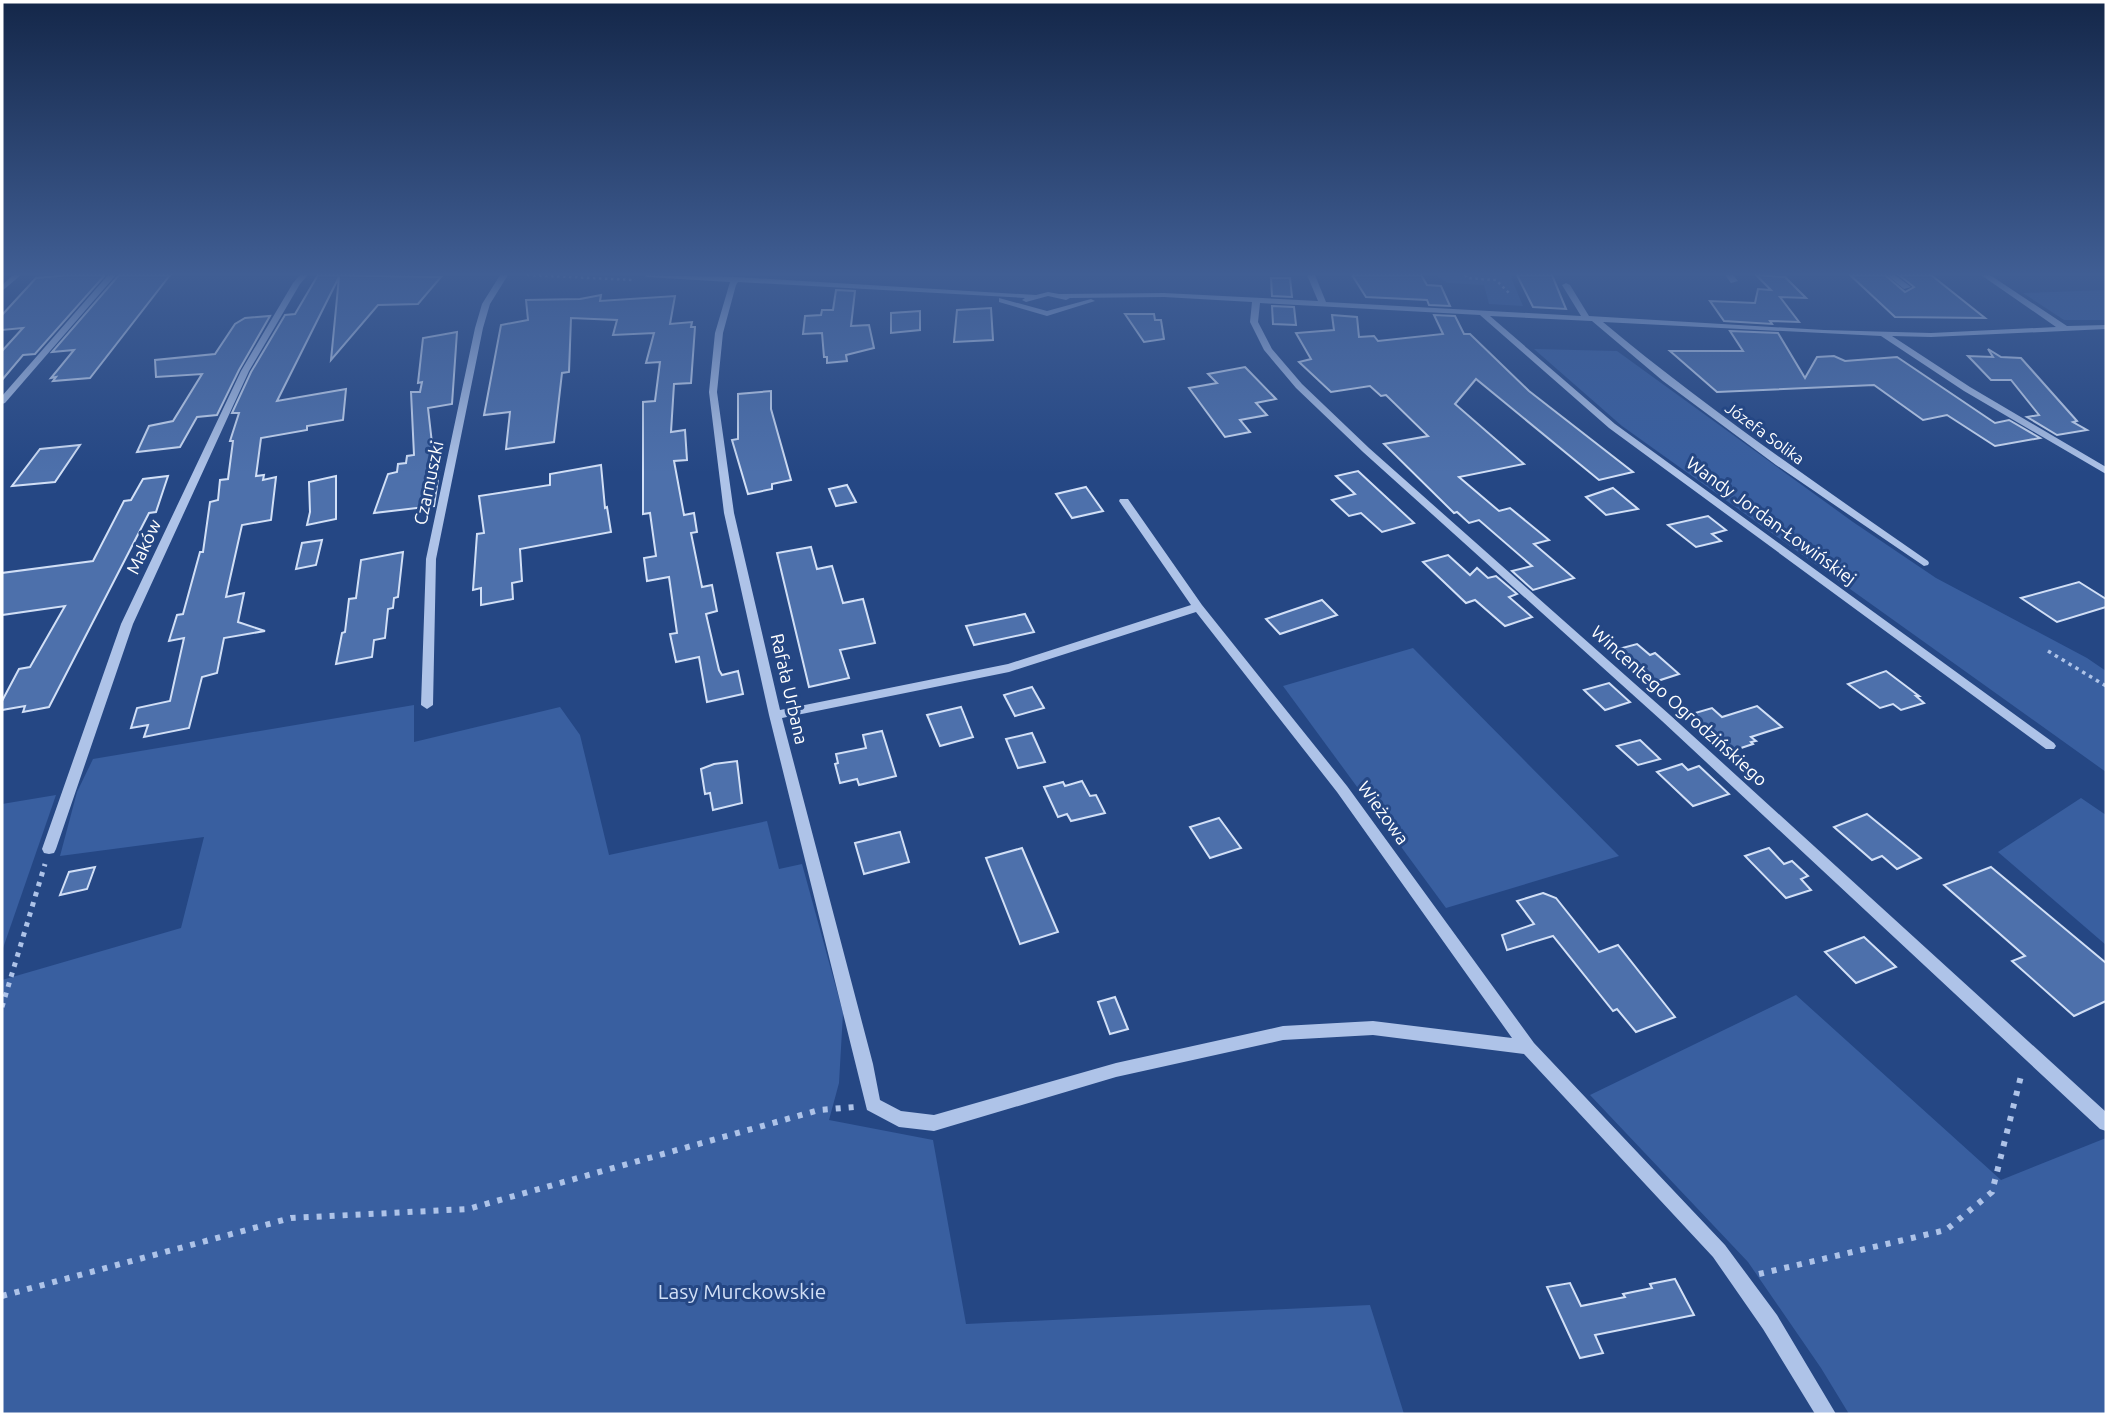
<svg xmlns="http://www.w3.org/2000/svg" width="2108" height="1416" viewBox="0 0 2108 1416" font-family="Ubuntu,sans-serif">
<rect width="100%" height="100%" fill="#254784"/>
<!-- green -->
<g fill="#395fa0">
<polygon points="1435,275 1510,275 1523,306 1489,304 1484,285 1448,283"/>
<polygon points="2106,290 2106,320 2064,320 2023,293"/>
<polygon points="1534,349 1617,351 1853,522 1936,578 2087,658 2106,671 2106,772 1622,426"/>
<polygon points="1413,648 1619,856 1446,908 1283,686"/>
<polygon points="414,705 414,742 560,707 580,735 609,855 767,821 779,869 802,864 843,1013 839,1083 829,1120 933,1140 966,1324 1370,1305 1404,1414 2,1414 2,980 181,928 204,837 60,856 77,792 93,759"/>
<polygon points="56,795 2,951 2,804"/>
<polygon points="2081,798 2106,815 2106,945 1998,852"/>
<polygon points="1796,995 2001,1180 2106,1138 2106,1414 1849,1414 1821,1368 1748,1262 1590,1095"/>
</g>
<!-- building -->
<g fill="#4d70ab" stroke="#d1dff6" stroke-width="2">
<polygon points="69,275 105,275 35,354 23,355 2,380 2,351 23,328 2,330 2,315 36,278"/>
<polygon points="119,275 170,275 90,378 53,381 56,377 51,378 74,350 52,352"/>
<polygon points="318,275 441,277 418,304 378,305 331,360 339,277 277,401 346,389 343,420 307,426 307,430 261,438 256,476 264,475 263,480 276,477 271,520 242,525 229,583 226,597 244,593 238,622 265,631 224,638 217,673 202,677 189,728 144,737 148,725 131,728 137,708 170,701 184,638 169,641 177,615 183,614 200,552 203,552 210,502 218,500 220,480 228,479 233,441 230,441 239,413 232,413 251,372 285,315 295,314"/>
<polygon points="1352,275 1421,275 1427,285 1441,286 1450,306 1429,305 1427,300 1366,297"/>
<polygon points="1517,275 1552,275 1566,309 1533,307"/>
<polygon points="1756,275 1785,277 1806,298 1780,297 1799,322 1770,321 1772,324 1724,321 1710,301 1755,303 1758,289 1771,290"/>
<polygon points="1850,275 1885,275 1905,292 1914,287 1899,275 1931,275 1985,318 1895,317"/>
<polygon points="1271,278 1290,278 1292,297 1272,296"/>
<polygon points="836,290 855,291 851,326 869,325 874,348 846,355 847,361 827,363 827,357 824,357 822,333 803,334 805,316 821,315 822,310 833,310"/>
<polygon points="601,295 600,301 675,296 670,324 692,322 691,327 695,327 691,383 674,384 671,432 685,430 687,460 674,461 684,515 694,513 697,532 691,533 702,587 712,585 717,611 706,614 719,670 722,675 738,671 743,694 707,702 699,657 676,662 670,634 677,633 669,577 647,581 644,558 656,556 650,513 643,514 643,402 655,401 660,362 646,363 654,333 613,335 617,320 571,318 569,372 562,373 554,442 506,449 510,412 484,415 501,325 528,320 526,300 580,299"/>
<polygon points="1272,306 1294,307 1296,325 1273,324"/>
<polygon points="991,308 993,340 954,342 957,310"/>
<polygon points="920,311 920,330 891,333 891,313"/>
<polygon points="1125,314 1154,314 1155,320 1161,320 1164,339 1144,342"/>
<polygon points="1332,315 1357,317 1359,337 1374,336 1378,341 1443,334 1434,315 1455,316 1464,334 1470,334 1529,391 1633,472 1599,480 1476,379 1455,404 1524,464 1459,477 1499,511 1510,508 1549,540 1534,544 1574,578 1533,590 1512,571 1532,566 1479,520 1469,523 1457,512 1454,513 1384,444 1428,436 1386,395 1381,396 1370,386 1331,392 1299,362 1311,359 1296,333 1334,330"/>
<polygon points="270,316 239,370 217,415 197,417 180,447 137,452 149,426 173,421 202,374 156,377 155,360 215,354 235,324 245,318"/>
<polygon points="1730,331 1778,333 1805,378 1817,357 1834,356 1845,361 1897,357 1995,423 2009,420 2040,438 1995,446 1947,415 1923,420 1874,385 1717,392 1670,351 1743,351"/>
<polygon points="457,332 452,404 428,408 433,452 442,451 434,506 374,513 388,474 397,472 398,464 406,463 407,456 414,455 411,392 420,392 422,382 418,383 423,338"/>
<polygon points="1988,349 2001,357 2021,358 2077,421 2073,422 2087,430 2057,435 2027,417 2039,415 2011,380 1991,380 1968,356 1993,357"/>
<polygon points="1245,367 1276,399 1256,403 1267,415 1240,420 1250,432 1225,437 1189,388 1217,383 1208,374"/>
<polygon points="771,391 771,409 791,480 772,484 772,489 748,494 732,440 738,439 738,394"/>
<polygon points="80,445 55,482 12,486 40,449"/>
<polygon points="601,465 605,508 607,507 611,532 520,549 522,581 512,583 513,599 481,605 481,588 473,590 477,534 484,533 479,496 550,485 550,474"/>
<polygon points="1358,471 1414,523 1382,532 1361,513 1349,516 1332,500 1355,494 1336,476"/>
<polygon points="168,476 156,512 149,513 49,707 23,712 25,706 2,710 2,701 19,669 30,667 65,606 2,615 2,573 93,561 124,501 131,500 143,479"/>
<polygon points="336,476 336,519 307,525 310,512 309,482"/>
<polygon points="847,485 856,502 836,506 829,489"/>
<polygon points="1086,487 1103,511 1072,518 1056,494"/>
<polygon points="1613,488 1638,509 1606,515 1586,497"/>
<polygon points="1708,516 1726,530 1712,534 1721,541 1696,547 1668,525"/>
<polygon points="322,540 316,565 296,569 302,543"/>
<polygon points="811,547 817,569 832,566 843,603 863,599 875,643 840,650 849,678 809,687 777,553"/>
<polygon points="403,552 398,597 394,598 393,608 388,609 385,638 374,640 372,657 336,664 342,633 345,632 349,599 356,598 361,560"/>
<polygon points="1448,555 1470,575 1477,568 1488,578 1496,576 1517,594 1509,597 1532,617 1505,626 1475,600 1466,603 1423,562"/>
<polygon points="2079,582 2106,599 2106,607 2057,622 2021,598"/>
<polygon points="1322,600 1337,615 1280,634 1266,619"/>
<polygon points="1025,614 1034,632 974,645 966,626"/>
<polygon points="1637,644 1650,655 1655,653 1679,674 1648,684 1611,651"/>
<polygon points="1886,671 1919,696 1916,696 1924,703 1901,710 1893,704 1880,708 1848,684"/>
<polygon points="1609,683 1630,702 1605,710 1584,690"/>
<polygon points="1032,687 1044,708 1015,716 1004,695"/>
<polygon points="1757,706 1782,727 1751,737 1756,741 1751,742 1753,744 1726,753 1685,716 1712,708 1722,717"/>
<polygon points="961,707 973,737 940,746 927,715"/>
<polygon points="882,731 896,776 859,785 857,779 840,783 835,764 838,763 836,754 866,748 863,735"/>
<polygon points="1032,733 1045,762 1018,768 1006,739"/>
<polygon points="1640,740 1660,759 1638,765 1617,746"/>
<polygon points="737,761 742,803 713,810 710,793 705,794 701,769 714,764"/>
<polygon points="1682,764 1688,770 1699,766 1729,794 1693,806 1657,772"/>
<polygon points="1082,781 1090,796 1096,795 1105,813 1071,821 1067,814 1058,817 1044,787 1063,782 1065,786"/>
<polygon points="1867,814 1921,858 1897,869 1882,856 1872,860 1834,827"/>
<polygon points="1219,818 1241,848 1210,858 1190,827"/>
<polygon points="900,832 909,862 864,874 855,843"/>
<polygon points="1022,848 1058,932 1020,944 986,858"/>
<polygon points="1769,848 1784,864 1792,861 1808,876 1801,879 1811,890 1786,898 1745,856"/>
<polygon points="95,867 87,889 60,895 69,872"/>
<polygon points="1991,867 2106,963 2106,1001 2074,1016 2012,961 2025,956 1944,885"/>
<polygon points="1543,893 1556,898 1599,952 1618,945 1675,1017 1636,1032 1617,1009 1613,1011 1553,936 1507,950 1502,935 1534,924 1517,901"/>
<polygon points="1864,937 1896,967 1856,983 1825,952"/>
<polygon points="1115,997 1128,1029 1110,1034 1098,1002"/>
<polygon points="1675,1279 1694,1315 1595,1335 1603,1353 1580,1358 1547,1287 1570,1283 1581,1306 1625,1297 1623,1294 1652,1288 1650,1284"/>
</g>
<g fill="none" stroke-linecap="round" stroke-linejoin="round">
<!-- path-far3 -->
<g stroke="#aec3e8" stroke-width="2.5" stroke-dasharray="2.5 3.5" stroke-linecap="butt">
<polyline points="527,275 634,280"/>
<polyline points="1465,275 1467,278 1496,280 1511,295"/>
</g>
<!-- path-far2 -->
<polyline stroke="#aec3e8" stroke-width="3.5" stroke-dasharray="3.5 4.5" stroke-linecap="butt" points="2048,651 2106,686"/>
<!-- path-far1 -->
<polyline stroke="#aec3e8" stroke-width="5" stroke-dasharray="4.5 6" stroke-linecap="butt" points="2,1007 45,864"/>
<!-- path -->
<g stroke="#aec3e8" stroke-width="6" stroke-dasharray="5 8" stroke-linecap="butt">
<polyline points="1759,1274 1946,1230 1992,1192 2022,1072"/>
<polyline points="2,1296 291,1218 468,1209 819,1110 855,1107"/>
</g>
<!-- minor -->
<g fill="#aec3e8" fill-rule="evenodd">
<polygon points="13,275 21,275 2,291 2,285"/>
<polygon points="108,275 116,275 5,403 2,404 2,396"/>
<polygon points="300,275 308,275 300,284 249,371 133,624 56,849 54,853 49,854 44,853 42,849 121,624 241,371 293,283"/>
<polygon points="500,275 508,275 490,304 483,328 436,559 433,705 427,709 421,705 426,559 475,328 482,304"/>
<path d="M 643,275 L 737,277 L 1036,295 L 1048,292 L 1059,294 L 1164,293 L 1318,301 L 1307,275 L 1315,275 L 1326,302 L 1581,316 L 1562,285 L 1566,283 L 1570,285 L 1589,316 L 1824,330 L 1931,333 L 2056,327 L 1981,275 L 1990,275 L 2067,326 L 2106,325 L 2106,329 L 1931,337 L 1892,336 L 1970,387 L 2106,467 L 2106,474 L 1964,391 L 1881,336 L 1603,322 C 1706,408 1817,484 1928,561 L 1929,563 L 1928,565 L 1924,566 L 1776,465 L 1663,381 L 1592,321 L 1490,316 L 1615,424 L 2054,743 L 2056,746 L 2054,749 L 2046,749 L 1609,428 L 1480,315 L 1260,303 L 1258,322 L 1272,349 L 1302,384 L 1369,448 L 1670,715 L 2106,1112 L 2106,1131 L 2100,1129 L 1662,721 L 1363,452 L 1296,388 L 1264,350 L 1250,322 L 1252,302 L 1164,297 L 1070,298 L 1066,300 L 1048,296 L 1026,302 L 1022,300 L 1025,298 L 738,282 L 736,285 L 723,333 L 717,392 L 734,513 L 780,710 L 1008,664 L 1191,605 L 1119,501 L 1120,499 L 1128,499 L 1202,605 L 1347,786 L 1534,1043 L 1725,1245 L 1777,1315 L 1836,1414 L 1815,1414 L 1763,1329 L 1713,1257 L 1524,1054 L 1373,1035 L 1283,1040 L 1116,1077 L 934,1131 L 899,1127 L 867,1110 L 769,715 L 724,513 L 709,392 L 715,333 L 730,282 L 647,277 ZM 1196,612 L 1337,792 L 1512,1038 L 1373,1021 L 1283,1026 L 1116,1063 L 934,1115 L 901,1111 L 880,1100 L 873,1064 L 782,718 L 1009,672 Z"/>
<polygon points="1725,275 1733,275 1738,281 1731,283"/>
<polygon points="1887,275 1895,275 1911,287 1904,289"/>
<polygon points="999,298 1047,311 1091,299 1095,301 1047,316 999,302"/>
</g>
</g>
<!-- sky -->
<linearGradient id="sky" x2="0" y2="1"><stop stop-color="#142749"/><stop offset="0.58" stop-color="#405e94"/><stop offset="1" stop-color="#405e94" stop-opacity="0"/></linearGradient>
<rect width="2108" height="473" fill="url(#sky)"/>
<g text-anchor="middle" stroke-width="6" stroke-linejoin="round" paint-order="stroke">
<!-- far-street labels -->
<g font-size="16" fill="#fff" stroke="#254784">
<text transform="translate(1765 433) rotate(36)" y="6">Józefa Solika</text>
</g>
<!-- street labels -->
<g font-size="18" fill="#fff" stroke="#254784">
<text transform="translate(429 483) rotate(-78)" y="6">Czarnuszki</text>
<text transform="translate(1771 521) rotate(36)" y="6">Wandy Jordan-Łowińskiej</text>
<text transform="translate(144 547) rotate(-65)" y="6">Maków</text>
<text transform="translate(789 689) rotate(77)" y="6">Rafała Urbana</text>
<text transform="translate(1679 706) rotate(42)" y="6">Wincentego Ogrodzińskiego</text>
<text transform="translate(1383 813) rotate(54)" y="6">Wieżowa</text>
</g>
<!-- near-park labels -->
<g font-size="21" fill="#d1dff6" stroke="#254784">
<text x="742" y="1299">Lasy Murckowskie</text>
</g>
</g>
<!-- border -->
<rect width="2108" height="1416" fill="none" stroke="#ffffff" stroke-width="7"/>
</svg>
